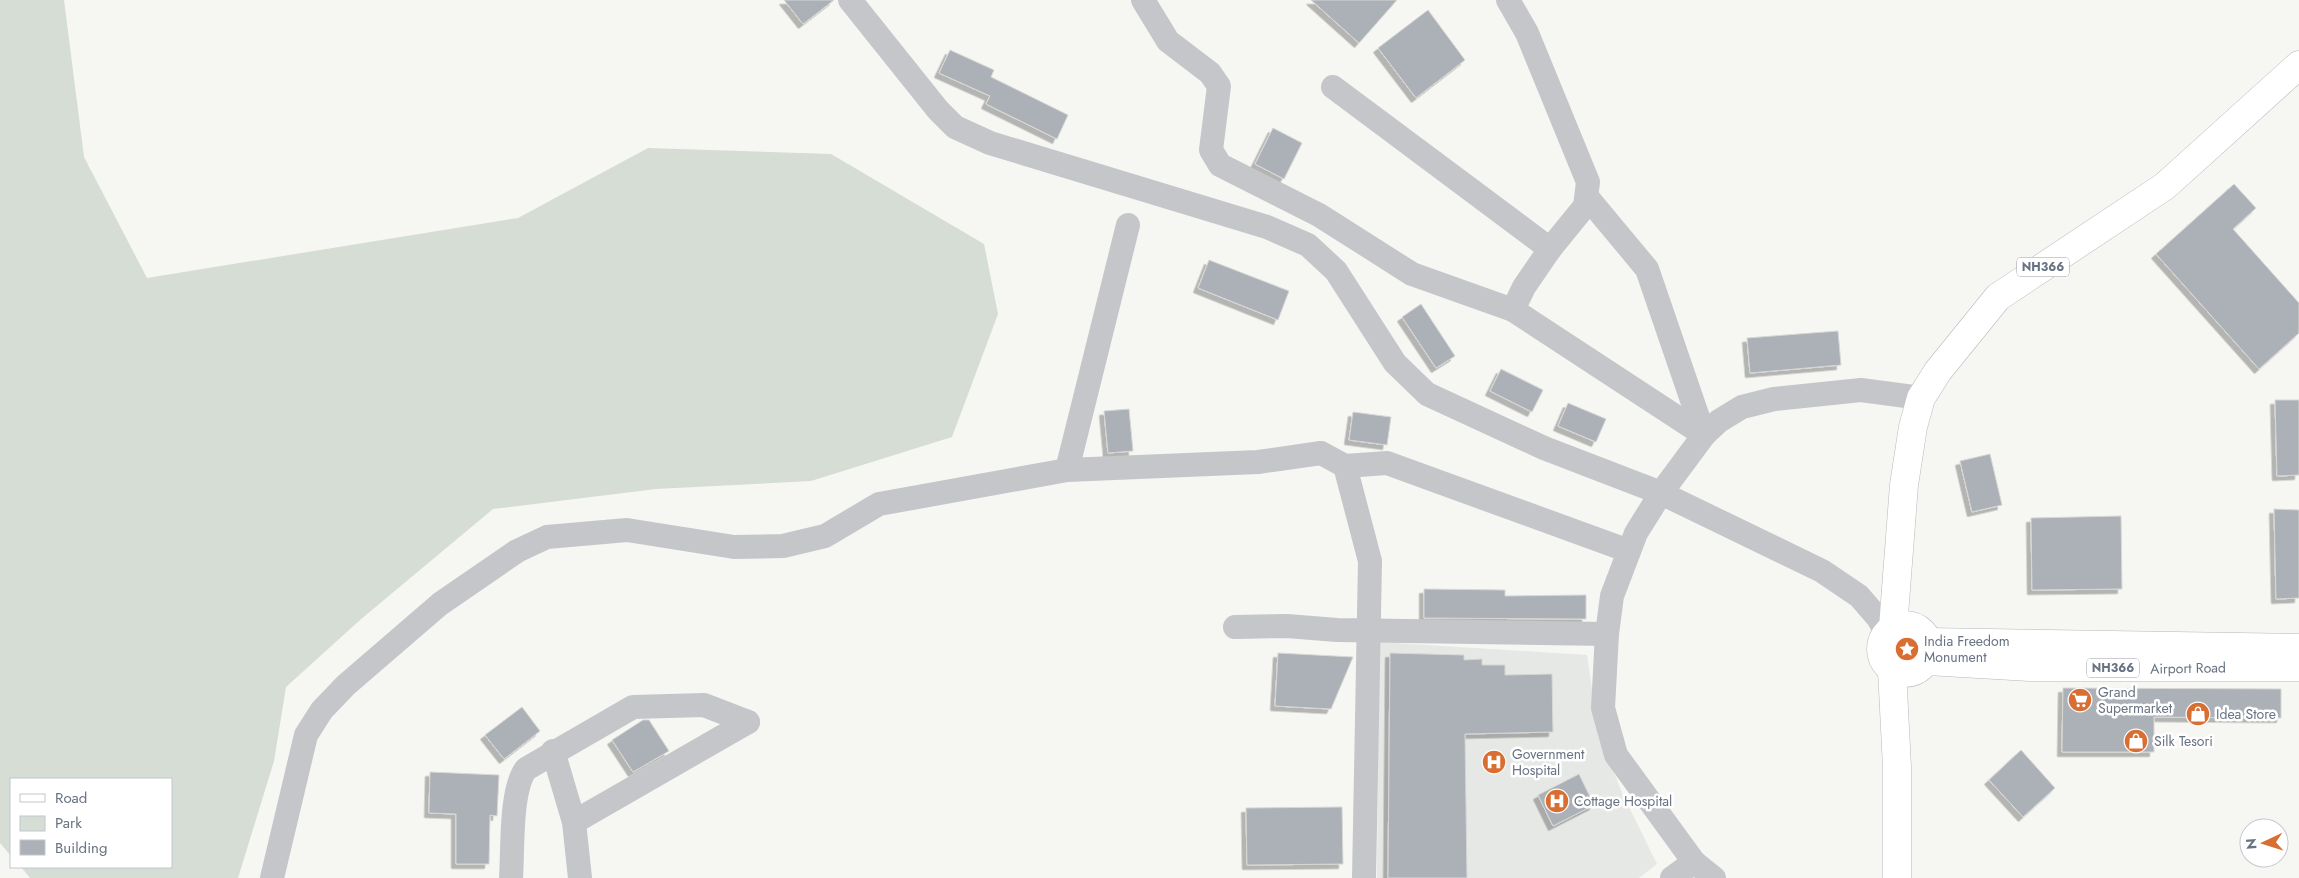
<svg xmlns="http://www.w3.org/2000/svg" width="2299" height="878" viewBox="0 0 2299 878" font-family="Jost,sans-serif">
<defs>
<filter id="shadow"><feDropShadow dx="-4.5" dy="4.5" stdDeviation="0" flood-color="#0004"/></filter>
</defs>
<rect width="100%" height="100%" fill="#f6f6f3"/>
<!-- built -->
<polygon fill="#e6e8e6" points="1379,642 1587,655 1598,731 1622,793 1657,864 1639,878 1377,878"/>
<!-- green -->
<polygon fill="#d6ddd4" points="0,0 64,0 84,157 147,278 518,218 648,148 831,154 984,244 998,314 952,437 811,481 656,489 493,509 360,620 286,687 274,761 238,878 30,878 21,867 171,867 171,779 11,779 11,856 0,843"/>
<!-- building -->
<g fill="#abb1b7" stroke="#d7d7d5" filter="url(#shadow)">
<polygon points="784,0 834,0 803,24"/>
<polygon points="1311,0 1397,0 1359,43"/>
<polygon points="1428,10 1465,60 1416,98 1378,48"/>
<polygon points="950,50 994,70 991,77 1068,115 1057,139 986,104 990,96 939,73"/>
<polygon points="1273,128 1302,143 1284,179 1255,164"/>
<polygon points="2234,184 2256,208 2233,229 2299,303 2299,333 2259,369 2156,254"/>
<polygon points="1209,260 1289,291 1278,320 1198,288"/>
<polygon points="1421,304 1455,356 1436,368 1402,317"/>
<polygon points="1838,331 1841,365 1750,373 1747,338"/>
<polygon points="1501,369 1543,390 1532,412 1490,391"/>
<polygon points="2275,400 2299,400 2299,475 2277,476"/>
<polygon points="1568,403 1606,419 1596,442 1558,426"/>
<polygon points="1129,409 1133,451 1108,453 1104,411"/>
<polygon points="1353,412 1391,417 1387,445 1349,440"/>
<polygon points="1990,454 2002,505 1972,512 1960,461"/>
<polygon points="2274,509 2299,510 2299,598 2276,599"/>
<polygon points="2121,516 2122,589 2032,590 2031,518"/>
<polygon points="1424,589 1505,590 1505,596 1586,595 1586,619 1424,618"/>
<polygon points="1278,653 1353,657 1331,709 1275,706"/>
<polygon points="1390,653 1464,655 1464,660 1482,659 1482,665 1505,665 1505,675 1552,674 1553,732 1465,734 1467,878 1388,878"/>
<polygon points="2063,688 2281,689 2281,718 2154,717 2154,752 2062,752"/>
<polygon points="522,707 540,731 504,759 485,735"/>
<polygon points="643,720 649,720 669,751 633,772 612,740"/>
<polygon points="2021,750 2055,788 2023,817 1989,780"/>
<polygon points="430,772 499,775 497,816 490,815 489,864 456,864 456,814 429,813"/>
<polygon points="1579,774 1594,805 1553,826 1538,795"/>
<polygon points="1342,807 1343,864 1247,865 1246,808"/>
</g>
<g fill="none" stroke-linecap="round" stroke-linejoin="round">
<!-- major casing -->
<g stroke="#b7b9bd" stroke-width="29">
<polyline id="major" points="1892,670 1897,767 1897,878"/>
</g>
<!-- highway casing -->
<g stroke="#b6b8bc" stroke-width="29">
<g id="highway">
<circle cx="1905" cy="649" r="24"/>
<polyline points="1893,628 1904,485 1913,427 1921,398 1938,371 1998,297 2165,186 2299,65"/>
<polyline points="1928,642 2299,648"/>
<polyline points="1927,661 2030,667 2299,667"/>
</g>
</g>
<!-- minor -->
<g stroke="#c4c6ca" stroke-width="24">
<polyline points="850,0 938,110 955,127 990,143 1267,227 1308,245 1336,271 1395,363 1427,394 1544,448 1661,493 1822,571 1859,596 1878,618 1887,633"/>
<polyline points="1143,0 1168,41 1210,73 1219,86 1211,150 1220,165 1319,215 1412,274 1513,310 1704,435"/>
<polyline points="1508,0 1527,33 1588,182 1585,206 1550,249 1524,287 1513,310"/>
<polyline points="1333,87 1550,249"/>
<polyline points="1587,197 1647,269 1704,435"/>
<polyline points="1345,466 1387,463 1629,551"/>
<polyline points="1067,470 1128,225"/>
<polyline points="1235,627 1287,626 1337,630 1607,634"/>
<polyline points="553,751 574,822 580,878"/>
<polyline points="574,822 748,722"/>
<polyline points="272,878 306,735 322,710 346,685 440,604 517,551 547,537 627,530 734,547 783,546 825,536 879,504 1067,470 1258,462 1321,453 1345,466 1370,561 1364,878"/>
<path d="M 511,878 C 513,850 510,790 526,769 L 633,707 L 704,705 L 748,722"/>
<polyline points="1672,878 1694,862"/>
<polyline points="1714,878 1694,862 1616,755 1603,708 1607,634 1612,596 1636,533 1661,493 1704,435 1719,421 1742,407 1774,399 1861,390 1921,398"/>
</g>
<!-- major -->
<use href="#major" stroke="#fff" stroke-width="28"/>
<!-- highway -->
<use href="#highway" stroke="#fff" stroke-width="28"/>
</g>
<!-- icons -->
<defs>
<g id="sight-disc" transform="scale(1.25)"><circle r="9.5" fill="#d86e31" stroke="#fff"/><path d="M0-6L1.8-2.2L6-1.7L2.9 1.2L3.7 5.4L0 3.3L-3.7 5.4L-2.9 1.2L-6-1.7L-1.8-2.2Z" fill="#fff"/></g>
<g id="supermarket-disc" transform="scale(1.25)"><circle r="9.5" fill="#d86e31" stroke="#fff"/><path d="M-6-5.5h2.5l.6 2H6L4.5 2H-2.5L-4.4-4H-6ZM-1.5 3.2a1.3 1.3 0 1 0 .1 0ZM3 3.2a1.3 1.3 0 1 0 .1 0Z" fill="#fff"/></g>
<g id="shop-disc" transform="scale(1.25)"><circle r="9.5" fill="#d86e31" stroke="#fff"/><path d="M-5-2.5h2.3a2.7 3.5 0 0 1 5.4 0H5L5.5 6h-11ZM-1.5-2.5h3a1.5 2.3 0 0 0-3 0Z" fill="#fff"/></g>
<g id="hospital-disc" transform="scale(1.25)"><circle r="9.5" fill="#d86e31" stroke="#fff"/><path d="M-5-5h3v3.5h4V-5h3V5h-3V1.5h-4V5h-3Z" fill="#fff"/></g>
</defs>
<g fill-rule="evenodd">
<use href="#sight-disc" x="1907" y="649"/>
<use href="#supermarket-disc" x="2080" y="700"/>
<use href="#shop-disc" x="2198" y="714"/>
<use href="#shop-disc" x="2136" y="741"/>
<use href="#hospital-disc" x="1494" y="762"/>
<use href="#hospital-disc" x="1557" y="801"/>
</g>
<g text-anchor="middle" stroke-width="5" stroke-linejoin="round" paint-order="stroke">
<!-- shield labels -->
<g fill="#fff" stroke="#959ca8" stroke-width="1">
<rect x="2017" y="257.5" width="52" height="19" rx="4"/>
<rect x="2087" y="658.5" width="52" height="19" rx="4"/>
</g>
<g font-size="12" font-weight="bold" fill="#677282">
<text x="2043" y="271">NH366</text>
<text x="2113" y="672">NH366</text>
</g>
<!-- poi labels -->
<g font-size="14" fill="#677282" stroke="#fff" text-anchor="start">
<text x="1924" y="646">India Freedom<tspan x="1924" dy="16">Monument</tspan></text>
<text x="2098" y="697">Grand<tspan x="2098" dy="16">Supermarket</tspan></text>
<text x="2216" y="719">Idea Store</text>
<text x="2154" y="746">Silk Tesori</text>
<text x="1512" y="759">Government<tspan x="1512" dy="16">Hospital</tspan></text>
<text x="1574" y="806">Cottage Hospital</text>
</g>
<!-- street labels -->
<g font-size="14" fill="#677282" stroke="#fff">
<text transform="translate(2188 668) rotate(-1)" y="5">Airport Road</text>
</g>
</g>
<!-- legend -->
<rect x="10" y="778" width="162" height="90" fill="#ffffff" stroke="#c2c7cd"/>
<rect x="20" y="794" width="25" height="8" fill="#ffffff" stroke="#c2c7cd"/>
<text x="55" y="803" font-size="15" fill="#677282">Road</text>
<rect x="20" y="816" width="25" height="15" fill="#d6ddd4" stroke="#c2c7cd"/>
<text x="55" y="828" font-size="15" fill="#677282">Park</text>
<rect x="20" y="840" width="25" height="15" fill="#abb1b7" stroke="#c2c7cd"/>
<text x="55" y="853" font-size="15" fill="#677282">Building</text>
<!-- north arrow -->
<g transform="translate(2264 843) rotate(266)"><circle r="24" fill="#ffffff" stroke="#c2c7cd"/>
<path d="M0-4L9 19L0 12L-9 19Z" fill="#d86e31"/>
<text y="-8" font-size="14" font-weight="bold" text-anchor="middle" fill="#677282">N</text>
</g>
</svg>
